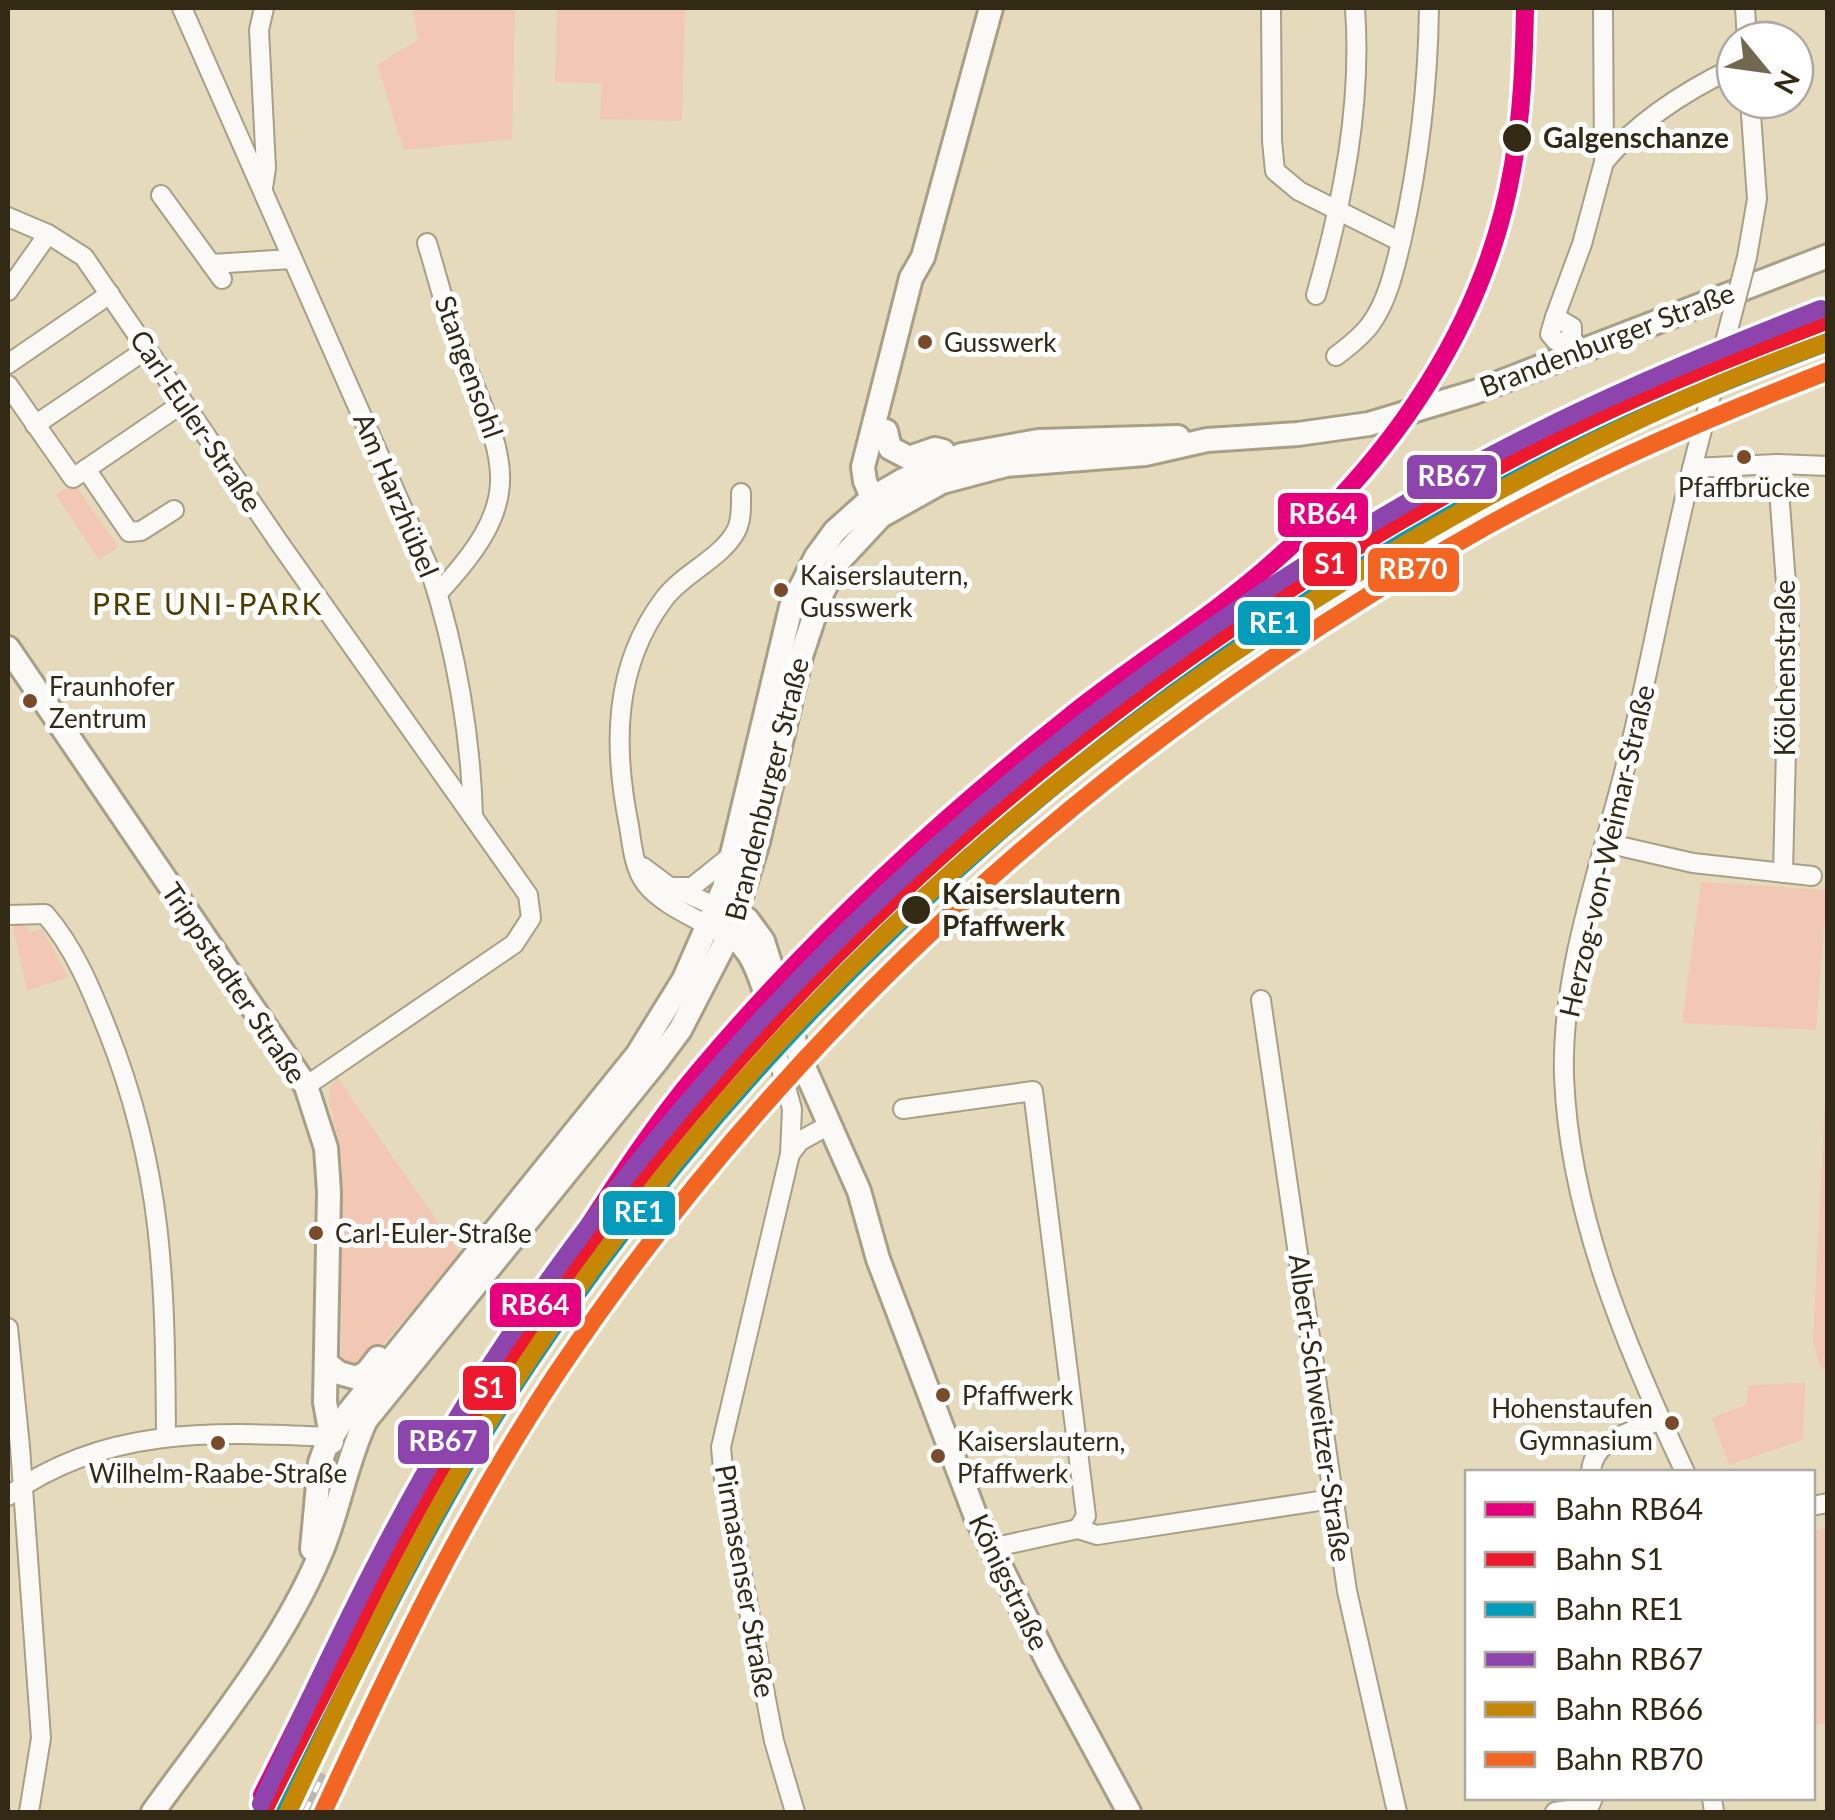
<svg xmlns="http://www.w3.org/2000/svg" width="1835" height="1820" viewBox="0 0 1835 1820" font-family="Lato,sans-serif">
<rect width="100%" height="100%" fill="#e6dabc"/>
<!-- green -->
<g fill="#f2c7b3">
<polygon points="413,8 515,8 512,139 404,150 377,65 418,40"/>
<polygon points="557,8 685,8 682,121 600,119 602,83 555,82"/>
<polygon points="74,483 118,547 99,560 56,495"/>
<polygon points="1701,882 1827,890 1816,1030 1682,1023"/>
<polygon points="26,924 29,932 42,929 68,977 27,991 13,927"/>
<polygon points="1827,1059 1825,1368 1821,1369 1813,1342"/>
<polygon points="337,1077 460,1254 368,1361 355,1367 346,1364 341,1356 342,1307 339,1279 342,1158 329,1100 330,1088"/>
<polygon points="1805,1382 1803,1440 1729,1465 1712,1418 1747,1404 1748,1386"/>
<polygon points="1827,1527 1827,1723 1813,1725 1813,1531"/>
</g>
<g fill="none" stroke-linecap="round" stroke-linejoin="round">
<!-- minor casing -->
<g stroke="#a89f87" stroke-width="22">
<g id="minor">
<path d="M 182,8 L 431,573 C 456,650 471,736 473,817"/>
<polyline points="1271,8 1272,141 1275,171 1299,191 1401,242"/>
<polyline points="1745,8 1747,40"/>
<path d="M 1604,162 C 1638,121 1687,90 1735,67"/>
<polyline points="263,188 266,168 259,30 264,8"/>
<polyline points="161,195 222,279"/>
<polyline points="8,217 48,234 84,257 278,541 528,895 531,918 514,944 306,1086"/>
<path d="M 427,243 C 438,279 447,317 461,352 C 506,464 528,497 438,593"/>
<polyline points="1747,257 1757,199 1750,100"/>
<polyline points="211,264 292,259"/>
<polyline points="8,291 48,234"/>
<path d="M 1316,295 C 1343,201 1362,105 1355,8"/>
<polyline points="1555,317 1582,244 1604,162 1603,8"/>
<polygon points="1555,317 1572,327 1572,336 1565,342 1556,341 1550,334"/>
<path d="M 1336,356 C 1348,347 1361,337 1370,325 C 1388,301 1395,267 1402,238 C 1419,162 1428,86 1429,8"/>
<polyline points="8,364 110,294"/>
<polyline points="8,385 73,478 183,403"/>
<polyline points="35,425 147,349"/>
<polyline points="1777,464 1789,624 1783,873"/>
<polyline points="1692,468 1777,464 1828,466"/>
<polyline points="86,469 129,532 141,531 174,510"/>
<polyline points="1606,843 1693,863 1812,876"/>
<polyline points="643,867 667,885 717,907"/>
<polyline points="675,887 692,887 732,855"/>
<path d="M 8,915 L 45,914 C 74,947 91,989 107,1029 C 164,1171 165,1285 166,1436"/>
<path d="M 709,926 C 689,915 661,903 646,884 C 634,869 632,845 629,826 C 613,746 613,667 664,599 C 683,573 721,559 736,531 C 742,520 741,505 741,493"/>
<polyline points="1261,1000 1347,1591 1397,1812"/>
<polyline points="775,1024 776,1050 792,1109 790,1154 721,1447 724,1480 774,1741 795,1812"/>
<polyline points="903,1109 1033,1091 1086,1516 1078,1529"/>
<polyline points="790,1154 800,1141 820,1130"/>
<polyline points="8,1328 20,1447 41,1738 29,1812"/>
<path d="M 1591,1472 C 1593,1438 1633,1432 1661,1420"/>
<path d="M 1685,1472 C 1627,1349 1569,1214 1564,1076 C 1561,970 1601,866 1626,764 C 1652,661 1669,556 1696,453"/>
<path d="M 8,1496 C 107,1425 216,1432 332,1437"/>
<polyline points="1812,1506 1828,1503"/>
<polyline points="991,1548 1078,1529 1097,1535 1332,1499"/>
<polyline points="1712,1798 1714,1812"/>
<polyline points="1555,1812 1589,1807 1593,1798"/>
</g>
</g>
<!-- major casing -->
<g stroke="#a89f87" stroke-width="28">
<g id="major">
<polyline points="886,431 890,448 909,458 935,449 943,451"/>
<polyline points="877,509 865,481 863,467 911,278 923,257 991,8"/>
<polyline points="8,648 306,1086 326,1148 329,1192 325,1402 332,1442"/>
<polyline points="725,909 747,919 763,941 800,1058 859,1191 878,1259 976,1517 1048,1662 1129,1812"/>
<path d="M 718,929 C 747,940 756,964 765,992"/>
<polyline points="326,1363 339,1373 357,1378 367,1372 378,1358"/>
<polyline points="312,1549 320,1463 326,1446 344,1418 637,1055 684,979 724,888 791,607 816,557 835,531 872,498 903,480 961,455 1038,441 1178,437"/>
<path d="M 153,1812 C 212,1730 279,1650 319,1557 C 339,1512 345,1464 366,1420 L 656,1062 L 680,1030 L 730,933 L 758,842 L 801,656 L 822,593 L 839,561 L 881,516 L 942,482 L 1006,465 L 1145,454 L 1207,440 L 1298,434 L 1369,424 L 1475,392 L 1828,256"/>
</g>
</g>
<!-- minor -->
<use href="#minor" stroke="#fbf9f5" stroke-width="18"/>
<!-- major -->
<use href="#major" stroke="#fbf9f5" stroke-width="22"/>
<!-- rail casing -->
<g stroke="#bcb9b2" stroke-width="8">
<g id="rail">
<polyline points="254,1812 262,1795"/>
<polyline points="305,1812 322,1777"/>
</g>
</g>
<!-- rail -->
<use href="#rail" stroke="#fff" stroke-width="4" stroke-dasharray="11" stroke-linecap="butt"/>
<!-- minor-bridge casing -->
<g stroke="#a89f87" stroke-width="22" stroke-linecap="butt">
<polyline id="minor-bridge" points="1696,453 1747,257"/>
</g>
<!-- minor-bridge -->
<use href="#minor-bridge" stroke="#fbf9f5" stroke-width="18"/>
<!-- rail-1 casing -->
<g stroke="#fff" stroke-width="25">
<path id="rail-1" d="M 262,1795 C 323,1674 381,1551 450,1434 C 486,1373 529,1315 569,1256 C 610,1193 650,1129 699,1071 C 808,942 933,825 1065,720 C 1132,665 1207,621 1272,563 C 1392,459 1486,324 1513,165 C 1522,113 1524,61 1525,8"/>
</g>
<!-- rail-2 casing -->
<g stroke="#fff" stroke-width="25">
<path id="rail-2" d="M 263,1812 C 304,1729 347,1646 390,1564 C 424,1501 456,1438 495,1379 C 561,1280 631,1183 709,1093 C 947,815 1261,579 1591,419 C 1668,382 1748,351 1828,320"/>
</g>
<!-- rail-3 casing -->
<g stroke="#fff" stroke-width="25">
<path id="rail-3" d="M 285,1812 C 353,1675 425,1524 508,1395 C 774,984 1162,647 1604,435 C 1677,400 1752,371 1828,342"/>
</g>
<!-- rail-4 casing -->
<g stroke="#fff" stroke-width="25">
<path id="rail-4" d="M 261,1804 C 334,1645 409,1485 507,1340 C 749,981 1077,686 1455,475 C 1572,410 1696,358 1821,309"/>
</g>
<!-- rail-5 casing -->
<g stroke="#fff" stroke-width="25">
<path id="rail-5" d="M 288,1812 C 355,1669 421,1526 507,1393 C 729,1048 1014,782 1364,569 C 1511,479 1664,400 1828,342"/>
</g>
<!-- rail-6 casing -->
<g stroke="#fff" stroke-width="25">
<path id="rail-6" d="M 323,1812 C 392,1663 464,1513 555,1376 C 791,1023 1115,733 1485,527 C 1595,466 1711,417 1828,371"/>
</g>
<!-- rail-1 -->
<use href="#rail-1" stroke="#e5007d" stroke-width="18"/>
<!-- rail-2 -->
<use href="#rail-2" stroke="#ec192e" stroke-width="18"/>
<!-- rail-3 -->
<use href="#rail-3" stroke="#059cbc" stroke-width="18"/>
<!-- rail-4 -->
<use href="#rail-4" stroke="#8e44ad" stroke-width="18"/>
<!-- rail-5 -->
<use href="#rail-5" stroke="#c68705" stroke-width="18"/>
<!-- rail-6 -->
<use href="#rail-6" stroke="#f26522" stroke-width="18"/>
</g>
<!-- markers -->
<g fill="#332a15" stroke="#fff" stroke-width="4">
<circle cx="1517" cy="138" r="16"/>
<circle cx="916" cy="910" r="16"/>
</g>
<g fill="#7a4b2a" stroke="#fff" stroke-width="4">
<circle cx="925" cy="342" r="9"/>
<circle cx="1744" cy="457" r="9"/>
<circle cx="781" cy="590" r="9"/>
<circle cx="30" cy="701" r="9"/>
<circle cx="316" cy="1233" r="9"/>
<circle cx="943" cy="1395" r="9"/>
<circle cx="1672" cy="1423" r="9"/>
<circle cx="218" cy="1443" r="9"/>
<circle cx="938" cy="1456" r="9"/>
</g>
<g text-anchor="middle" stroke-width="10" stroke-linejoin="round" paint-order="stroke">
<!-- bus labels -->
<g font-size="26" fill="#332a15" stroke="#fff" text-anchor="start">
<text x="944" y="352">Gusswerk</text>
<text x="1744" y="497" text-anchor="middle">Pfaffbrücke</text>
<text x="800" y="585">Kaiserslautern,<tspan x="800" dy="32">Gusswerk</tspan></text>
<text x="49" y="696">Fraunhofer<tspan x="49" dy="32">Zentrum</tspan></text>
<text x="335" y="1243">Carl-Euler-Straße</text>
<text x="962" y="1405">Pfaffwerk</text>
<text x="1653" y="1418" text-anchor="end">Hohenstaufen<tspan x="1653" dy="32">Gymnasium</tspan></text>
<text x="957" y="1451">Kaiserslautern,<tspan x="957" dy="32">Pfaffwerk</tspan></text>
<text x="218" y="1483" text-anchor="middle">Wilhelm-Raabe-Straße</text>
</g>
<!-- stop labels -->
<g font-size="28" font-weight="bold" fill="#332a15" stroke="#fff" text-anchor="start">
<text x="1543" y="148">Galgenschanze</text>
<text x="942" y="904">Kaiserslautern<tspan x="942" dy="32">Pfaffwerk</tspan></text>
</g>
<!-- street labels -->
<g font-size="28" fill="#332a15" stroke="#fff">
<text transform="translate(1607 340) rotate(-21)" y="10">Brandenburger Straße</text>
<text transform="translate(469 367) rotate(70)" y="10">Stangensohl</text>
<text transform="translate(196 421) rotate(56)" y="10">Carl-Euler-Straße</text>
<text transform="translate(396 495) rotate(67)" y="10">Am Harzhübel</text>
<text transform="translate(1785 668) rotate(-90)" y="10">Kölchenstraße</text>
<text transform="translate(767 789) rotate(-76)" y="10">Brandenburger Straße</text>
<text transform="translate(1607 851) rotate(-77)" y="10">Herzog-von-Weimar-Straße</text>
<text transform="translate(234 983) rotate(56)" y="10">Trippstadter Straße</text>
<text transform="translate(1320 1408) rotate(82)" y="10">Albert-Schweitzer-Straße</text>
<text transform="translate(745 1581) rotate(80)" y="10">Pirmasenser Straße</text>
<text transform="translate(1009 1582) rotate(64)" y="10">Königstraße</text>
</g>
<!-- neighbourhood labels -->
<g font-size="30" letter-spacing="2.5" fill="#4d3b00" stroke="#fff">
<text x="208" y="615">PRE UNI-PARK</text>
</g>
</g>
<g stroke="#fff" stroke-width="4">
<rect x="1405" y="453" width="94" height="48" rx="10" fill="#8e44ad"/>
<rect x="1276" y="491" width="94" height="48" rx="10" fill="#e5007d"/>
<rect x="1301" y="540" width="58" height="48" rx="10" fill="#ec192e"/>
<rect x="1366" y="546" width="95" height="48" rx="10" fill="#f26522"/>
<rect x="1236" y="599" width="76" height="48" rx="10" fill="#059cbc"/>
<rect x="601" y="1189" width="76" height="48" rx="10" fill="#059cbc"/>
<rect x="488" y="1281" width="95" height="48" rx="10" fill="#e5007d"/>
<rect x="461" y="1364" width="57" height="48" rx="10" fill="#ec192e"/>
<rect x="396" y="1418" width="95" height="48" rx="10" fill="#8e44ad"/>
</g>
<g font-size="28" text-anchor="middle" font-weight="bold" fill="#fff">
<text x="1452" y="486">RB67</text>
<text x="1323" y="524">RB64</text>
<text x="1330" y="574">S1</text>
<text x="1413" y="579">RB70</text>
<text x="1274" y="633">RE1</text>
<text x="639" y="1222">RE1</text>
<text x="535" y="1315">RB64</text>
<text x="489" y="1398">S1</text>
<text x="443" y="1451">RB67</text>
</g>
<!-- border -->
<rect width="1835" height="1820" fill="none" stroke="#332a15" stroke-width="20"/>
<!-- legend -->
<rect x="1465" y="1470" width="350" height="330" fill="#ffffff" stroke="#adaaa1" stroke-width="2.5"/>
<rect x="1485" y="1502" width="50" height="15" fill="#e5007d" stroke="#adaaa1" stroke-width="2.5"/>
<text x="1555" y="1520" font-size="30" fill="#332a15">Bahn RB64</text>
<rect x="1485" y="1552" width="50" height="15" fill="#ec192e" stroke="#adaaa1" stroke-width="2.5"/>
<text x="1555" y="1570" font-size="30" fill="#332a15">Bahn S1</text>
<rect x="1485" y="1602" width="50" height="15" fill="#059cbc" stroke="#adaaa1" stroke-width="2.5"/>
<text x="1555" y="1620" font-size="30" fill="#332a15">Bahn RE1</text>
<rect x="1485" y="1652" width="50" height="15" fill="#8e44ad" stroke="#adaaa1" stroke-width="2.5"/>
<text x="1555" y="1670" font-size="30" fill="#332a15">Bahn RB67</text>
<rect x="1485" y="1702" width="50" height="15" fill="#c68705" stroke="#adaaa1" stroke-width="2.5"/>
<text x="1555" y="1720" font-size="30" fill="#332a15">Bahn RB66</text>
<rect x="1485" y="1752" width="50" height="15" fill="#f26522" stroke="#adaaa1" stroke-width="2.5"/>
<text x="1555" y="1770" font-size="30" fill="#332a15">Bahn RB70</text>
<!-- north arrow -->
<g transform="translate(1765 70) rotate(119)"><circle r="48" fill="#ffffff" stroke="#adaaa1" stroke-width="2.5"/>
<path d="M0-8L18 38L0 25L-18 38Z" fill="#72684f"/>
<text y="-15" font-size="28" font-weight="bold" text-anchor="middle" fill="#332a15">N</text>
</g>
</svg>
